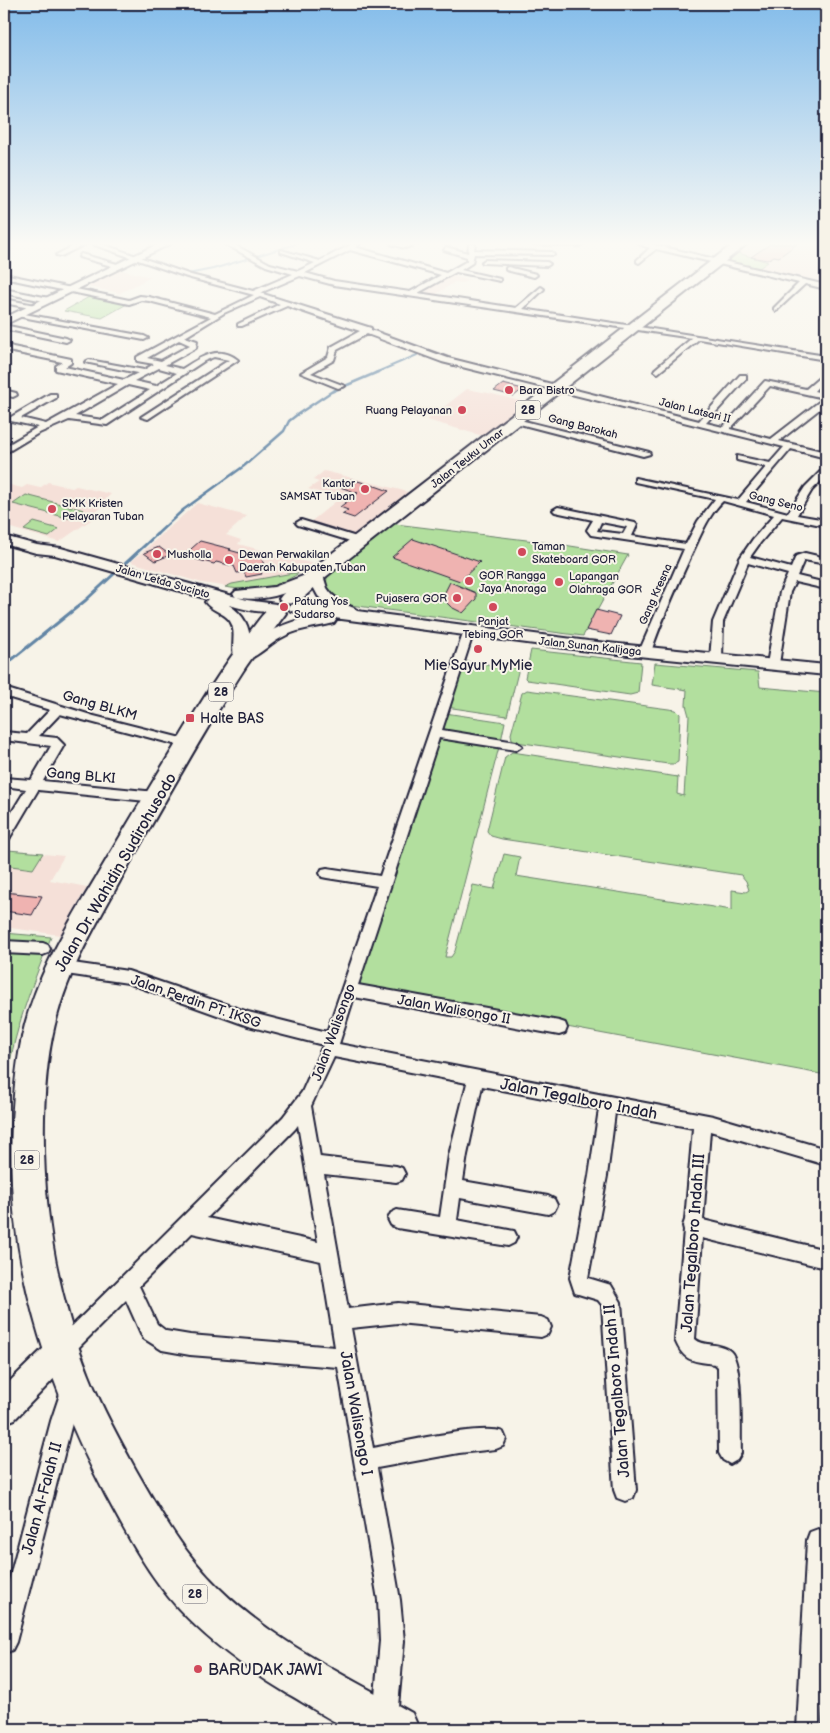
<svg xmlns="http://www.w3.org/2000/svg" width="830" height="1733" viewBox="0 0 830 1733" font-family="'Balsamiq Sans',sans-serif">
<rect width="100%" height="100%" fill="#f7f3e8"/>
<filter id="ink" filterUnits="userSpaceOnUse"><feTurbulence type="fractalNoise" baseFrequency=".02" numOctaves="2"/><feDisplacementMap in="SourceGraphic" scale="10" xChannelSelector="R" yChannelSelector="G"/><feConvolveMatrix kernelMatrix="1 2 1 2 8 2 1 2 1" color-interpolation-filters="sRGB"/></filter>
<g filter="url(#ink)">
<!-- built -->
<g fill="#f5e0d8">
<polygon points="749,244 802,244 826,250 826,286 756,270 767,262 738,253"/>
<polygon points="117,269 151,277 120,293 83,286"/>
<polygon points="449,275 469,280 462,283 455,282 432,297 415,294"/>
<polygon points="467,389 488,393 525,402 483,436 427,420"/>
<polygon points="324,471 381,485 408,492 352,537 308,524 340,498 308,489 319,482 313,480"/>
<polygon points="48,482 72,488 76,486 111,494 103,502 106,504 93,514 98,515 59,542 4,526 4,490 10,485 22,488 27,485 40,488"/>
<polygon points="197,503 247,516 226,535 241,540 238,544 314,564 280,585 251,590 202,583 131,562"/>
<polygon points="4,850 64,856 50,880 87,887 60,935 4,927"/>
</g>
<!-- green -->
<g fill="#b2df9e" stroke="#6a806c">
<polygon points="738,253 768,262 756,270 727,262"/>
<polygon points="89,297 127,304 102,318 64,311"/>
<polygon points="26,495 84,510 72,519 13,504"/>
<polygon points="34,522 59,529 49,537 24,530"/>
<polygon points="387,523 551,543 628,555 583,636 350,605 336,599 326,586 327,578 335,567"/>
<path d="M 293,573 L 299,573 C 275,589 253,592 225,587 L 232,584 Z"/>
<polygon points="531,650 641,662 638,693 630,695 527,680 525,678"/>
<polygon points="461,661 519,668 507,716 446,707"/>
<polygon points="655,663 758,672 760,687 826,693 826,1075 356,988 437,737 499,747 445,957 451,957 455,951 473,885 494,889 504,854 520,857 516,876 732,910 732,890 746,892 749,890 746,881 741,875 502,839 491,836 487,831 505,757 512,752 678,777 677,794 684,796 689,716 686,705 687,690 652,685"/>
<polygon points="527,690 676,710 680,714 678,762 674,764 668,764 516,742 512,739 511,734 522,693"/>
<polygon points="445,713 505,722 501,741 439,732"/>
<polygon points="8,850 43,853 33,869 4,865 4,856"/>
<path d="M 4,933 L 51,937 C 29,993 9,1043 4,1104 Z"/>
</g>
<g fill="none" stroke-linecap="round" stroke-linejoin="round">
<!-- stream-far2 -->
<g stroke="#6285a5" stroke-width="2">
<polyline points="89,244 124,255"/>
<polyline points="156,266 195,279"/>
<polyline points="183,275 213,269 296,244"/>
<polyline points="375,373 417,355 417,352 412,350"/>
</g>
<!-- stream-far1 -->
<polyline stroke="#6285a5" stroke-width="2.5" points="156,535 183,510 244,466 284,431 289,421 298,414 331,392 378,372"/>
<!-- stream -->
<polyline stroke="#6285a5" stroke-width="3" points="4,666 86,600 157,534"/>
</g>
<!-- building -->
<g fill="#efb3b1" stroke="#22223b">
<polygon points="770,244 797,244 779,257 774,256 767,260 751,257"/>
<polygon points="503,384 523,389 514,396 494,391"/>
<polygon points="351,479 378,487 389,491 354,518 342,514 348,510 340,507 358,493 340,487"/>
<polygon points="413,539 480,562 460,581 392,557"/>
<polygon points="200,541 231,549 229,550 247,555 259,553 266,569 260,570 262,574 246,577 244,572 237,573 234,566 216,562 214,564 183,556"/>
<polygon points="159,547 170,555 155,561 144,553"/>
<polygon points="450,582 476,593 476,599 463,613 451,607 442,598"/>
<polygon points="596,610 620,616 611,635 586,630"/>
<polygon points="4,892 42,896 32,915 4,911"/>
</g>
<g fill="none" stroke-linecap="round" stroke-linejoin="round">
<!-- street casing -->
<g stroke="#22223b" stroke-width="4">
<g id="street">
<polygon points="77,244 86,244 61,256 56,255"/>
<path d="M 92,244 L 102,244 L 191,275 L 253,291 L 293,274 L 266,266 L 225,244 L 233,244 L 270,264 L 298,271 L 315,263 L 281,252 L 281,250 L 320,261 L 352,244 L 360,244 L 355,247 L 446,273 L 467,261 L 467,257 L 444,250 L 446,247 L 468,253 L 469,244 L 475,244 L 474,250 L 552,252 L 554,255 L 474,254 L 472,263 L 461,270 L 500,279 L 500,281 L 456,272 L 418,293 L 516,308 L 541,287 L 544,289 L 543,290 L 523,309 L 826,356 L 826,360 L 699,339 L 658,373 L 654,371 L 655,369 L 692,338 L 334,285 L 300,276 L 260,293 L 371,328 L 371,330 L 448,358 L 699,421 L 740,375 L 746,375 L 746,379 L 706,423 L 723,427 L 765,381 L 806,389 L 826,372 L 826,378 L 814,391 L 826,394 L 826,404 L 779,441 L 826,452 L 826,458 L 791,449 L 746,502 L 788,513 L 805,487 L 823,469 L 826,468 L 826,476 L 812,490 L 797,515 L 826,520 L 826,526 L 782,517 L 760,543 L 750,557 L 791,568 L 796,556 L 805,553 L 826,558 L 826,564 L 804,560 L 797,576 L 826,583 L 826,589 L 795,582 L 790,592 L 779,664 L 773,667 L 769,666 L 767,664 L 780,592 L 788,574 L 748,563 L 723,622 L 722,659 L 720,661 L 712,661 L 710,659 L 713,622 L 740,558 L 753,539 L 774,515 L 723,501 C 710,513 702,532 695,547 C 679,582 663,616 651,652 L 645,655 L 641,654 L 639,652 L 684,549 L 591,535 L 587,530 L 593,520 L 555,512 L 553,510 L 558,507 L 635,523 L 637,525 L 632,536 L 686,544 L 698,521 L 715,499 L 635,482 L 635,478 L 738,500 L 766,467 L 737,460 L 737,456 L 770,463 L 784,447 L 442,362 L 367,334 L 337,350 L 334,360 L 311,373 L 345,386 L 338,388 L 301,373 L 328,357 L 331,347 L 360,331 L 287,306 L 242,326 L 238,326 L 238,324 L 280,304 L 260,297 L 224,313 L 185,337 L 197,341 L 196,348 L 165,365 L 182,369 C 199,358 219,344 238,360 L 148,419 L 141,417 L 229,360 L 214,357 L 204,361 L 107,425 L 69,420 L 37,434 L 4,454 L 4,447 L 38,427 L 11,421 L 11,417 L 50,394 L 56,394 L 56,398 L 21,418 L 46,424 L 118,384 L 56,370 L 56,366 L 62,362 L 8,351 L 4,348 L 4,343 L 13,347 L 71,359 L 71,363 L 65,367 L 124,380 L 138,373 L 85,362 L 89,360 L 144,370 L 154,364 L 137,361 L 137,357 L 211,317 L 149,301 L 141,300 L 129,304 L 4,278 L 4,274 L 129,300 L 140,296 L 149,297 L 215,314 L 254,295 L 187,277 ZM 350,250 L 441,275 L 410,292 L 334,281 L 305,273 ZM 179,340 L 190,345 L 161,361 L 147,358 ZM 159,368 L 177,373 L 156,386 L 134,381 ZM 128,385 L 150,390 L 103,420 L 75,416 ZM 770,386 L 824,398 L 771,439 L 730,429 ZM 601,522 L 627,527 L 623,534 L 597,531 Z"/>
<polygon points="391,244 416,244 405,248"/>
<polygon points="534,244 582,244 579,246"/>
<polygon points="639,244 651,244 826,285 826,289 805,284 776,311 774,310 774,308 799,283 656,249 639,263 637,262 637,260 650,248"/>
<polygon points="81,254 121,265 122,266 119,268 79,257"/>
<polygon points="485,260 547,262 550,264 547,266 483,263 482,262"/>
<polygon points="508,267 536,274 537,275 534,277 506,270 506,268"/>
<polygon points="4,289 49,298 52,300 49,302 4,293"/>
<polygon points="4,299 35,305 38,307 35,309 4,303"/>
<polygon points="19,313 144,336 148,338 144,340 17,316 17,314"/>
<polygon points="4,325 66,338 70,340 66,342 4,329"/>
<polygon points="4,390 16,393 17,395 13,397 4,395"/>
<polygon points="512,418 649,452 650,454 643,456 512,422"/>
<polygon points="301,520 363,539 365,541 360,544 298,525 296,523"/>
<path d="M 469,628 L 474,631 L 442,730 L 516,742 L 522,746 L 516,750 L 439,738 L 358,985 L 559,1021 L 565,1023 L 567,1028 L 565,1033 L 559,1035 L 354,997 L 339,1044 L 713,1116 L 826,1149 L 826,1165 L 710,1131 L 703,1220 L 826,1250 L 826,1268 L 702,1238 L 695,1339 C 703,1347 720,1342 730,1351 C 744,1363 740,1433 741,1453 L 737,1460 L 730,1464 L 723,1460 L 719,1453 L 718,1367 L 715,1364 C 693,1361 684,1362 675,1340 L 684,1230 L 683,1226 L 685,1220 L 693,1128 L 615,1113 L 607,1176 L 588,1278 L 611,1285 L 621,1302 L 636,1490 L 633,1498 L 625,1501 L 617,1498 L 614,1490 L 602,1305 L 598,1300 L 575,1293 L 570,1278 L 589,1176 L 599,1109 L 482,1086 L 467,1155 L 463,1181 L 548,1196 L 554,1199 L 557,1205 L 554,1211 L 548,1214 L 460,1198 L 457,1220 L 514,1231 L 517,1237 L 514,1243 L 508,1246 L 397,1228 L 391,1225 L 388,1219 L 391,1213 L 397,1210 L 440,1217 L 449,1155 L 467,1083 L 334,1057 L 311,1106 L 320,1157 L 396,1166 L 402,1168 L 405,1174 L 402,1180 L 396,1182 L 324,1174 L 348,1309 L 398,1303 L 541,1317 L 548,1320 L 551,1327 L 548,1334 L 541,1337 L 398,1323 L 351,1328 L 373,1448 C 399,1443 483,1423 503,1432 L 506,1439 L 503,1446 L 496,1449 L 459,1453 L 377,1468 L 400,1600 L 404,1641 L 397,1717 L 394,1726 L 385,1729 L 376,1726 L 373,1717 L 380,1641 L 378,1600 L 338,1367 L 190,1355 L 162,1350 L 143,1338 L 126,1300 L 69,1357 L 62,1360 L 55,1357 L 52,1350 L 55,1343 L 283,1117 L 302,1092 L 323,1045 L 248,1026 L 128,983 L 59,973 L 54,971 L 52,967 L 54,963 L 59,961 L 128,971 L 248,1012 L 327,1032 L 377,886 L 327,878 L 322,877 L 320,873 L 322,869 L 327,868 L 380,876 L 464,631 ZM 298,1125 L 318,1242 L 207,1218 L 295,1129 ZM 192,1233 L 321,1261 L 335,1347 L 190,1335 L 166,1331 L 157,1324 L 139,1286 Z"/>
<polygon points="4,688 94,716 193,741 195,744 189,748 60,714 39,736 57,738 64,745 43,781 156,792 161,794 162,797 161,800 156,802 38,790 9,839 4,841 4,825 26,789 4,786 4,778 31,780 51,746 4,740 4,732 27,734 50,710 4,696"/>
<polygon points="4,941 43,943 48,945 50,949 48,953 43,955 4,953"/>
<polygon points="70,1382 77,1385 80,1392 16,1642 12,1650 4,1654 4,1599 51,1421 63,1385"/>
<polygon points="818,1529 826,1533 826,1607 821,1729 797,1729 807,1540 810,1532"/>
</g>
</g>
<!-- secondary casing -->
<g stroke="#22223b" stroke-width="4">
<g id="secondary">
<polygon points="158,244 170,244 4,325 4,318"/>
<path d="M 4,536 L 37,545 L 61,548 L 247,600 L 276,604 L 279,607 L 276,610 C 261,614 244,609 229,605 C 244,615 250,626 250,643 C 272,629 295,618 321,616 L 291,611 L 288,608 L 291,605 L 296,603 L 330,608 L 318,596 L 311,583 C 288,593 261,603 236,597 L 233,594 L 236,591 L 274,587 L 316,571 L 321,572 C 324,577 325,582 327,588 C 333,598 344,604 354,608 L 357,611 L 588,641 L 826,665 L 826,675 L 588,651 L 334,618 L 336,620 L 334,623 C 315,628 298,628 281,638 C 267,645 252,664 236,660 C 229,649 238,633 230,621 C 224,612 211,611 205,602 L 208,599 L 55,555 L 36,553 L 4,544 Z"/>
<polygon points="61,1337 71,1341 75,1351 71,1361 15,1419 4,1423 4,1387 51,1341"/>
</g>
</g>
<!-- highway casing -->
<g stroke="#22223b" stroke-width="4">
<g id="highway">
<path d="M 733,244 L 747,244 L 323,579 C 311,590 299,607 282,603 L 279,599 L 282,595 L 309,571 Z"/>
<path d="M 276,607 L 283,609 L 286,613 C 272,633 256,651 243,671 C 201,736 164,803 126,870 C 101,917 72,962 58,1013 C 48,1047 45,1082 44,1117 C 42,1205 56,1293 89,1375 C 102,1408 119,1439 136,1470 C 160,1512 184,1554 219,1588 C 274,1642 346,1676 412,1713 L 419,1729 C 404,1729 362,1732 349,1728 C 333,1723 305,1703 288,1694 C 248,1670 210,1643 178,1608 C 148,1575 127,1535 106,1496 C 44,1377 5,1257 12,1121 C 14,1093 16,1065 22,1037 C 34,980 65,929 95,879 C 121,835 147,791 174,747 C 198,707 222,667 251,630 C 256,624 263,613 269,609 C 271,607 274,607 276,607 Z"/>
</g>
</g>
<!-- street -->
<use href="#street" fill="#f7f3e8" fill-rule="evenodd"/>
<!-- secondary -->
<use href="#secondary" fill="#f7f3e8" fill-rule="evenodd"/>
<!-- highway -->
<use href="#highway" fill="#f7f3e8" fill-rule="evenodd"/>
</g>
</g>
<!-- sky -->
<linearGradient id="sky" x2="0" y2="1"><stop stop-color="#83bcea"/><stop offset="0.5" stop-color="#fbfaf5"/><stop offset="1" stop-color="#fbfaf5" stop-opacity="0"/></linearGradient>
<rect width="830" height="487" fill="url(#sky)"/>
<!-- markers -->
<g fill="#d1495b" stroke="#f7f3e8" stroke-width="2">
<circle cx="509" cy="390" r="5"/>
<circle cx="462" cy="410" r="5"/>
<circle cx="365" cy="489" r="5"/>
<circle cx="52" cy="509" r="5"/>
<circle cx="522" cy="552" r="5"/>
<circle cx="157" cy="554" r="5"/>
<circle cx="229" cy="560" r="5"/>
<circle cx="469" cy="581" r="5"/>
<circle cx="559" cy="582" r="5"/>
<circle cx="457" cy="598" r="5"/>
<circle cx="284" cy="607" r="5"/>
<circle cx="493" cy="607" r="5"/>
<circle cx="478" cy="649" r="5"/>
<rect x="185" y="713" width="10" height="10" rx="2.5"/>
<circle cx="198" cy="1669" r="5"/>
</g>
<g text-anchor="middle" stroke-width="4" stroke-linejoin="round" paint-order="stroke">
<!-- far-poi labels -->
<g font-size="11" fill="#22223b" stroke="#f7f3e8" text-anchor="start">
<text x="519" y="394">Bara Bistro</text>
<text x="452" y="414" text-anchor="end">Ruang Pelayanan</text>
<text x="355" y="487" text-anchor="end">Kantor<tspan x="355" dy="13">SAMSAT Tuban</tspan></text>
<text x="62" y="507">SMK Kristen<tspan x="62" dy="13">Pelayaran Tuban</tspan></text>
<text x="532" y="550">Taman<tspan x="532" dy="13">Skateboard GOR</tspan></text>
<text x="167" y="558">Musholla</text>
<text x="239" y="558">Dewan Perwakilan<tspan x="239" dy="13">Daerah Kabupaten Tuban</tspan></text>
<text x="479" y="579">GOR Rangga<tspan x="479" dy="13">Jaya Anoraga</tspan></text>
<text x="569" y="580">Lapangan<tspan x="569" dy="13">Olahraga GOR</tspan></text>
<text x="447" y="602" text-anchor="end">Pujasera GOR</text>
<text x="294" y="605">Patung Yos<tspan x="294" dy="13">Sudarso</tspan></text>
<text x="493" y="625" text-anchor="middle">Panjat<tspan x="493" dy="13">Tebing GOR</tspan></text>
</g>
<!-- far-street labels -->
<g font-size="11" fill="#22223b" stroke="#f7f3e8">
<text transform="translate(695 410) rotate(14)" y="4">Jalan Latsari II</text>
<text transform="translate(583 426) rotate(14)" y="4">Gang Barokah</text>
<text transform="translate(467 458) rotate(-38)" y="4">Jalan Teuku Umar</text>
<text transform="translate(776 501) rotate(14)" y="4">Gang Seno</text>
<text transform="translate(163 581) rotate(16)" y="4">Jalan Letda Sucipto</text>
<text transform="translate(655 594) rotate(-66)" y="4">Gang Kresna</text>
<text transform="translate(590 646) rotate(6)" y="4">Jalan Sunan Kalijaga</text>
</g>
<!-- shield labels -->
<g fill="#f7f3e8" stroke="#62616f" stroke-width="1">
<rect x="515.5" y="400.5" width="25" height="19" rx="4"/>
<rect x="208.5" y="682.5" width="25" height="19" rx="4"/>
<rect x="14.5" y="1150.5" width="25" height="19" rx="4"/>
<rect x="182.5" y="1584.5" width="25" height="19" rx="4"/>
</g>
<g font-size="12" font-weight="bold" fill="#22223b">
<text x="528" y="414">28</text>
<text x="221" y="696">28</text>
<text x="27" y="1164">28</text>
<text x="195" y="1598">28</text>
</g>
<!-- poi labels -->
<g font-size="14" fill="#22223b" stroke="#f7f3e8">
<text x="478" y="670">Mie Sayur MyMie</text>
<text x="200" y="723" text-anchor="start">Halte BAS</text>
</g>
<!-- street labels -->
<g font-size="14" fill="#22223b" stroke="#f7f3e8">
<text transform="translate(100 705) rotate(16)" y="5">Gang BLKM</text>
<text transform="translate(81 775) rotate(5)" y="5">Gang BLKI</text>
<text transform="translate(196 1001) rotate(19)" y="5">Jalan Perdin PT. IKSG</text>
<text transform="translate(454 1009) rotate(10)" y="5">Jalan Walisongo II</text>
<text transform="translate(333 1032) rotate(-70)" y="5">Jalan Walisongo</text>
</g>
<!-- near-street labels -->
<g font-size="16" fill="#22223b" stroke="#f7f3e8">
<text transform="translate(115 872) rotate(-60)" y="6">Jalan Dr. Wahidin Sudirohusodo</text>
<text transform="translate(579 1098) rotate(11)" y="6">Jalan Tegalboro Indah</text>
<text transform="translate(692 1243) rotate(-86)" y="6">Jalan Tegalboro Indah III</text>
<text transform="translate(616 1391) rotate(-95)" y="6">Jalan Tegalboro Indah II</text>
<text transform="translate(357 1413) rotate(80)" y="6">Jalan Walisongo I</text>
<text transform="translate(41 1498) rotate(-75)" y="6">Jalan Al-Falah II</text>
</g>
<!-- near-poi labels -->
<g font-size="16" fill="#22223b" stroke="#f7f3e8" text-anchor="start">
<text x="208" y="1675">BARUDAK JAWI</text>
</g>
</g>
<!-- margin -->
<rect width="830" height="1733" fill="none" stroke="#f7f3e8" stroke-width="20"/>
<rect x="10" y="10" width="810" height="1713" fill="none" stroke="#22223b" stroke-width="2" filter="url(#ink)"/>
</svg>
